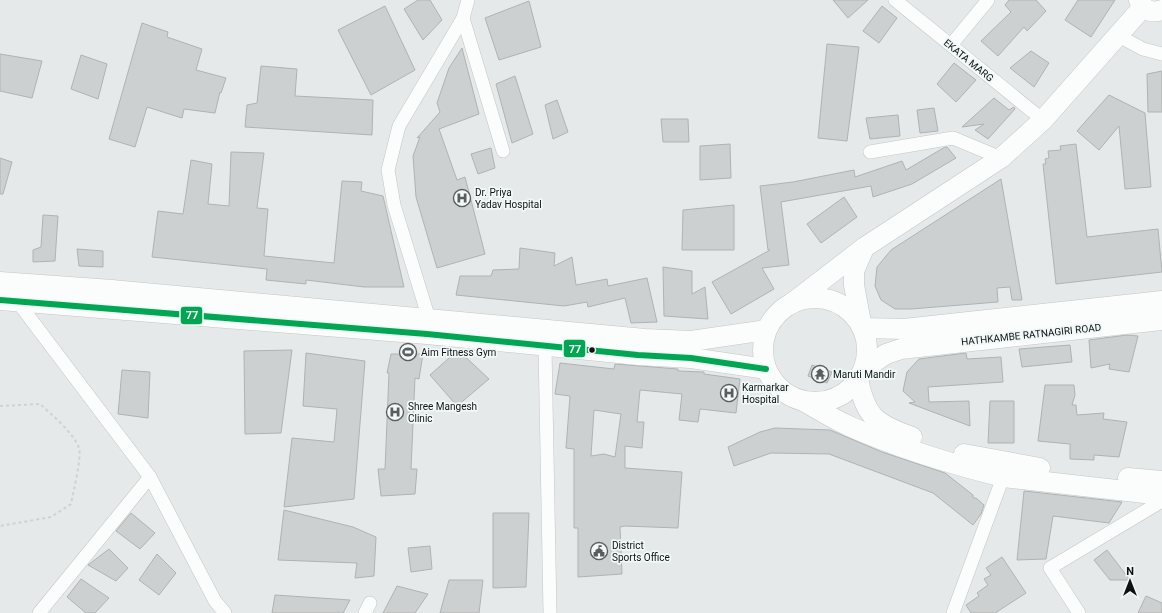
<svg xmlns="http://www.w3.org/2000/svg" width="1162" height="613" viewBox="0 0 1162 613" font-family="Roboto,sans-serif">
<rect width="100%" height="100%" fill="#e5e9e9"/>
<!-- building -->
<g fill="#cdd0d0" stroke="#b0b3b3" fill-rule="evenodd">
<polygon points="418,0 430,0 442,20 423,40 404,9"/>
<polygon points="833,0 868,0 848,18"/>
<polygon points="1009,0 1036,0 1046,11 1027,31 1024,27 998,56 981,41 1011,12 1005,5"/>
<polygon points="1078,0 1115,0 1091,37 1065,20"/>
<polygon points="529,1 541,47 499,60 485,18"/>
<polygon points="385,6 415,70 371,95 338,30"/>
<polygon points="882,6 897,18 879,43 863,31"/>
<polygon points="142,23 168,32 167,37 202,49 196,70 226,78 221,93 220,92 215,113 184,109 182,118 147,107 135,147 109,139"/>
<polygon points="827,44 859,47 847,141 818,138"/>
<polygon points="462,48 479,114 439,129 457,180 465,177 485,254 437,268 416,197 413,156 420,137 417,138 440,112 437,103 449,68"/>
<polygon points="1031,51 1049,63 1034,87 1010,68"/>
<polygon points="0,54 42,61 32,98 0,91"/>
<polygon points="81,55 107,64 98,99 71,89"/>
<polygon points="954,63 976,80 956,102 937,84"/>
<polygon points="261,66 297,69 295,96 373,100 372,135 245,127 247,105 257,103"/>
<polygon points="1162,71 1162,112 1148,112 1147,74"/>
<polygon points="515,76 533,134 512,143 496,84"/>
<polygon points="1109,95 1145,113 1151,187 1125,189 1119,126 1099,150 1077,131"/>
<polygon points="994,98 1009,110 1014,107 1015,109 988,139 975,130 984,124 962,127"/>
<polygon points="557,100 568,132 553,139 545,105"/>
<polygon points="934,108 938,131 920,133 917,110"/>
<polygon points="898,115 900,136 870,139 866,118"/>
<polygon points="661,119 688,119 689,142 663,142"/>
<polygon points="730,144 731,178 700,180 700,146"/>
<polygon points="1076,144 1087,237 1158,229 1162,272 1056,284 1043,164 1046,164 1045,159 1049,158 1048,151 1061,150 1060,146"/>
<polygon points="945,147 947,147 956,158 912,184 873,197 871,186 781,202 789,265 762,268 774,289 731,314 712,282 770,250 768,250 760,186 793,182 854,170 855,177 902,161 906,170"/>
<polygon points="491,148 495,168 478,174 471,154"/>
<polygon points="231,152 264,153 257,208 268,209 264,256 334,263 342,181 362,182 361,191 383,196 404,287 364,287 306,280 306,284 266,280 267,269 152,257 158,211 183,214 191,160 212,164 208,204 229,206"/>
<polygon points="0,158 12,162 3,194 0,194"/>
<polygon points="1001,179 1022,300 1012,300 1010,287 997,288 998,302 911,309 895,309 881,300 875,286 877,267 891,250"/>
<polygon points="844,197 857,217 821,243 807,224"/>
<polygon points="734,205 734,250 682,250 683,210"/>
<polygon points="43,215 58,216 55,261 33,262 33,250 41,247"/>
<polygon points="520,248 555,253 554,266 572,257 576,285 607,279 608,286 647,278 657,322 631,323 625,298 588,307 587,302 564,306 456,295 460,276 491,276 493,270 519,269"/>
<polygon points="77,249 103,251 103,267 79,266"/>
<polygon points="663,267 692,271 692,294 705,287 708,319 664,316"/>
<polygon points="1127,335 1138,336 1129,372 1109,369 1110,364 1091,368 1089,340"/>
<polygon points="1070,345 1072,362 1022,367 1019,349"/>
<polygon points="292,350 281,433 245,434 244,351"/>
<polygon points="458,350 489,379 457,406 430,375"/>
<polygon points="306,353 365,361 354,499 284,507 292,438 334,442 337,409 303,406"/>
<polygon points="966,353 967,359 1001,357 1003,382 928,387 929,402 969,401 970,426 909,403 915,402 903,391 907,372 919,359"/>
<polygon points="391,354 423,354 419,379 415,378 411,469 417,469 415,494 381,496 378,469 385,469 389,373 387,373"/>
<path d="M 560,363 L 614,369 L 615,364 L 678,369 L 678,371 L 704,372 L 704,374 L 740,379 L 736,413 L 700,409 L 698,422 L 679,420 L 682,394 L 640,390 L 637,422 L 644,422 L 642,448 L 625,446 L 625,468 L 682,472 L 678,528 L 625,526 L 620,527 L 622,574 L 578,577 L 578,528 L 574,528 L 574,449 L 566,448 L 570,396 L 555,394 ZM 594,410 L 621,414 L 615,457 L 604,454 L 591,456 Z"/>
<polygon points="812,365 832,372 827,383 808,376"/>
<polygon points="122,370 150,372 148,418 118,414"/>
<polygon points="1045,385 1074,385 1075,395 1072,405 1076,405 1077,415 1104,413 1103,419 1127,422 1119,457 1094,455 1094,460 1070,459 1070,444 1038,441"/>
<polygon points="990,401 1014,401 1014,443 988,443"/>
<polygon points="775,428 830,430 882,452 945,473 973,495 973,498 976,498 984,505 981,514 973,525 933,493 829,454 771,453 734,466 728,447 760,432"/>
<polygon points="1024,491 1122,502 1109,523 1053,516 1046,559 1017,560"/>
<polygon points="284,510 353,527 376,537 374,576 355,578 357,563 278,560"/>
<polygon points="131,513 155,533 140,549 116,531"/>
<polygon points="493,513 529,513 526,587 493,588"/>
<polygon points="430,546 432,569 411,572 408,548"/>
<polygon points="109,549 128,568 116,581 88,565"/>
<polygon points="1107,550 1130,580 1110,580 1094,560"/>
<polygon points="157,554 176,573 159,595 139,580"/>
<polygon points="1002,557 1026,593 995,613 971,613 966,605 979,596 977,593 988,585 984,579 991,575 986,568"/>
<polygon points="81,579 109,598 95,613 86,613 67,597"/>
<polygon points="449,580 483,580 479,613 440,613"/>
<polygon points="397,586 428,594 415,613 383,613"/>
<polygon points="275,595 350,600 343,613 272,613"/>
<polygon points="1146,596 1162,603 1162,613 1138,613"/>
</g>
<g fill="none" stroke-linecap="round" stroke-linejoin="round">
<!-- minor casing -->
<g stroke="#c4c6c6" stroke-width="14">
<g id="minor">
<polyline points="895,0 1043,120"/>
<polyline points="463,18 503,151"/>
<polyline points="1119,36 1143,49 1162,54"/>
<polyline points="951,45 988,0"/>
<polyline points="870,152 953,138 1001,158"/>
<polyline points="17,297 17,301 150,477 215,601 225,613"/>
<polyline points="429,319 394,205 388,170 399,126 463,18 468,0"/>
<polyline points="545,347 550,613"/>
<polyline points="39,613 150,477"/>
<polyline points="365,613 370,603"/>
<polyline points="953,613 1003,477"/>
<polyline points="1079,613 1050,568 1162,501"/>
</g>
</g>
<!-- primary casing -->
<g stroke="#c4c6c6" stroke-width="21">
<g id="primary">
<path d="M 1139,0 C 1143,10 1152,14 1162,10"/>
<polyline points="864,248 854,271 854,285 862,328 904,329 1162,301"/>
<polyline points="0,282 112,290 645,339 691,341 766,330"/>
<circle cx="815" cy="350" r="52"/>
<polyline points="0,300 427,334 638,355 691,358 766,369"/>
<polyline points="791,304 865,247 1001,158 1043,120 1143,7"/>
<polyline points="864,369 886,354 901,349 1162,320"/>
<path d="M 858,379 C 866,418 876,424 912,437"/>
<path d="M 803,401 C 818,409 833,419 849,426 C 898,448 951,464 1003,477 L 1162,495"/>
<polyline points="964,454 1040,468"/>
<polyline points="1128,478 1162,481"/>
</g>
</g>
<!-- path -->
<path stroke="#d1d1d1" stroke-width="2" stroke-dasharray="3 3" stroke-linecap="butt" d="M 0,406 L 40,404 C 52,415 73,432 79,448 C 82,458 73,492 71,504 L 51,517 L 0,526"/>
<!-- minor -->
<use href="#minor" stroke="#fbfcfc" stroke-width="13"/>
<!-- primary -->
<use href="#primary" stroke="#fbfcfc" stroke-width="20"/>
<!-- bus-1 casing -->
<g stroke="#f0f8f8" stroke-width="9">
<polyline id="bus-1" points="0,300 427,334 638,355 691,358 766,369"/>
</g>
<!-- bus-1 -->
<use href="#bus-1" stroke="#00a651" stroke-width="6"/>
</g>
<!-- icons -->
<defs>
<g id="hospital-ring" transform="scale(0.9)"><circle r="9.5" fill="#f0f8f8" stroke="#5b5d5d" stroke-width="1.5"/><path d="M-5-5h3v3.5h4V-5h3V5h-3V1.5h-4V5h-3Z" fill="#5b5d5d"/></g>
<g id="stadium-ring" transform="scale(0.9)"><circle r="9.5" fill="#f0f8f8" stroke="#5b5d5d" stroke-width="1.5"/><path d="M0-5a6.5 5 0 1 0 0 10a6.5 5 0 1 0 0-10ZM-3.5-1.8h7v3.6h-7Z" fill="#5b5d5d"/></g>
<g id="temple-ring" transform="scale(0.9)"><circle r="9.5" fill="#f0f8f8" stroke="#5b5d5d" stroke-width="1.5"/><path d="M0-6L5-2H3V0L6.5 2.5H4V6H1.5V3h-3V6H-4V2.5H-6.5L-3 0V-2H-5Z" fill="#5b5d5d"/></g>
<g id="civic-ring" transform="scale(0.9)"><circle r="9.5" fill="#f0f8f8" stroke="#5b5d5d" stroke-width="1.5"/><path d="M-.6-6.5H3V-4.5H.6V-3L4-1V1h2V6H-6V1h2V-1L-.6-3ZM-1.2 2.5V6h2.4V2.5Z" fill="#5b5d5d"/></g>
</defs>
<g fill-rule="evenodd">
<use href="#hospital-ring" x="462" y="198"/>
<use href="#stadium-ring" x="408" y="352"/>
<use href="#temple-ring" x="820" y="374"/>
<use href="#hospital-ring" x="729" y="393"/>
<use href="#hospital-ring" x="395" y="412"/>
<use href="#civic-ring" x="599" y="551"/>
</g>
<!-- markers -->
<circle fill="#101212" stroke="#f0f8f8" stroke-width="1.5" cx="592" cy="350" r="3.5"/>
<g text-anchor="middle" stroke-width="3.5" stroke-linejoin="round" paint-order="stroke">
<!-- street labels -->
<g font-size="10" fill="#101212" stroke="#f0f8f8">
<text transform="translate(969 60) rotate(39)" y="4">EKATA MARG</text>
<text transform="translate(1031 334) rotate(-6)" y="4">HATHKAMBE RATNAGIRI ROAD</text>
</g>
<!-- poi labels -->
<g font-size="10" fill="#101212" stroke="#f0f8f8" text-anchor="start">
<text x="475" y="196">Dr. Priya<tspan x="475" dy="12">Yadav Hospital</tspan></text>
<text x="421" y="356">Aim Fitness Gym</text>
<text x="833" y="378">Maruti Mandir</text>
<text x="742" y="391">Karmarkar<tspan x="742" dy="12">Hospital</tspan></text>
<text x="408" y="410">Shree Mangesh<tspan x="408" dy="12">Clinic</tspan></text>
<text x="612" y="549">District<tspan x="612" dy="12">Sports Office</tspan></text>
</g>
</g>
<g stroke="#f0f8f8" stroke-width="1.5">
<rect x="180" y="306" width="23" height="19" rx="4" fill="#00a651"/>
<rect x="563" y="339" width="23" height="19" rx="4" fill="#00a651"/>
</g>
<g font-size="11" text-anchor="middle" font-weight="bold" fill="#fff">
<text x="192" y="319">77</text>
<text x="575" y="353">77</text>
</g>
<!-- north arrow -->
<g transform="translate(1130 581)" stroke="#f0f8f8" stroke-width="3" paint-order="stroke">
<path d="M0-3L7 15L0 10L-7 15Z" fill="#101212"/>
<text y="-6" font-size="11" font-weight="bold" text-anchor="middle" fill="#101212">N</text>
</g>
</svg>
